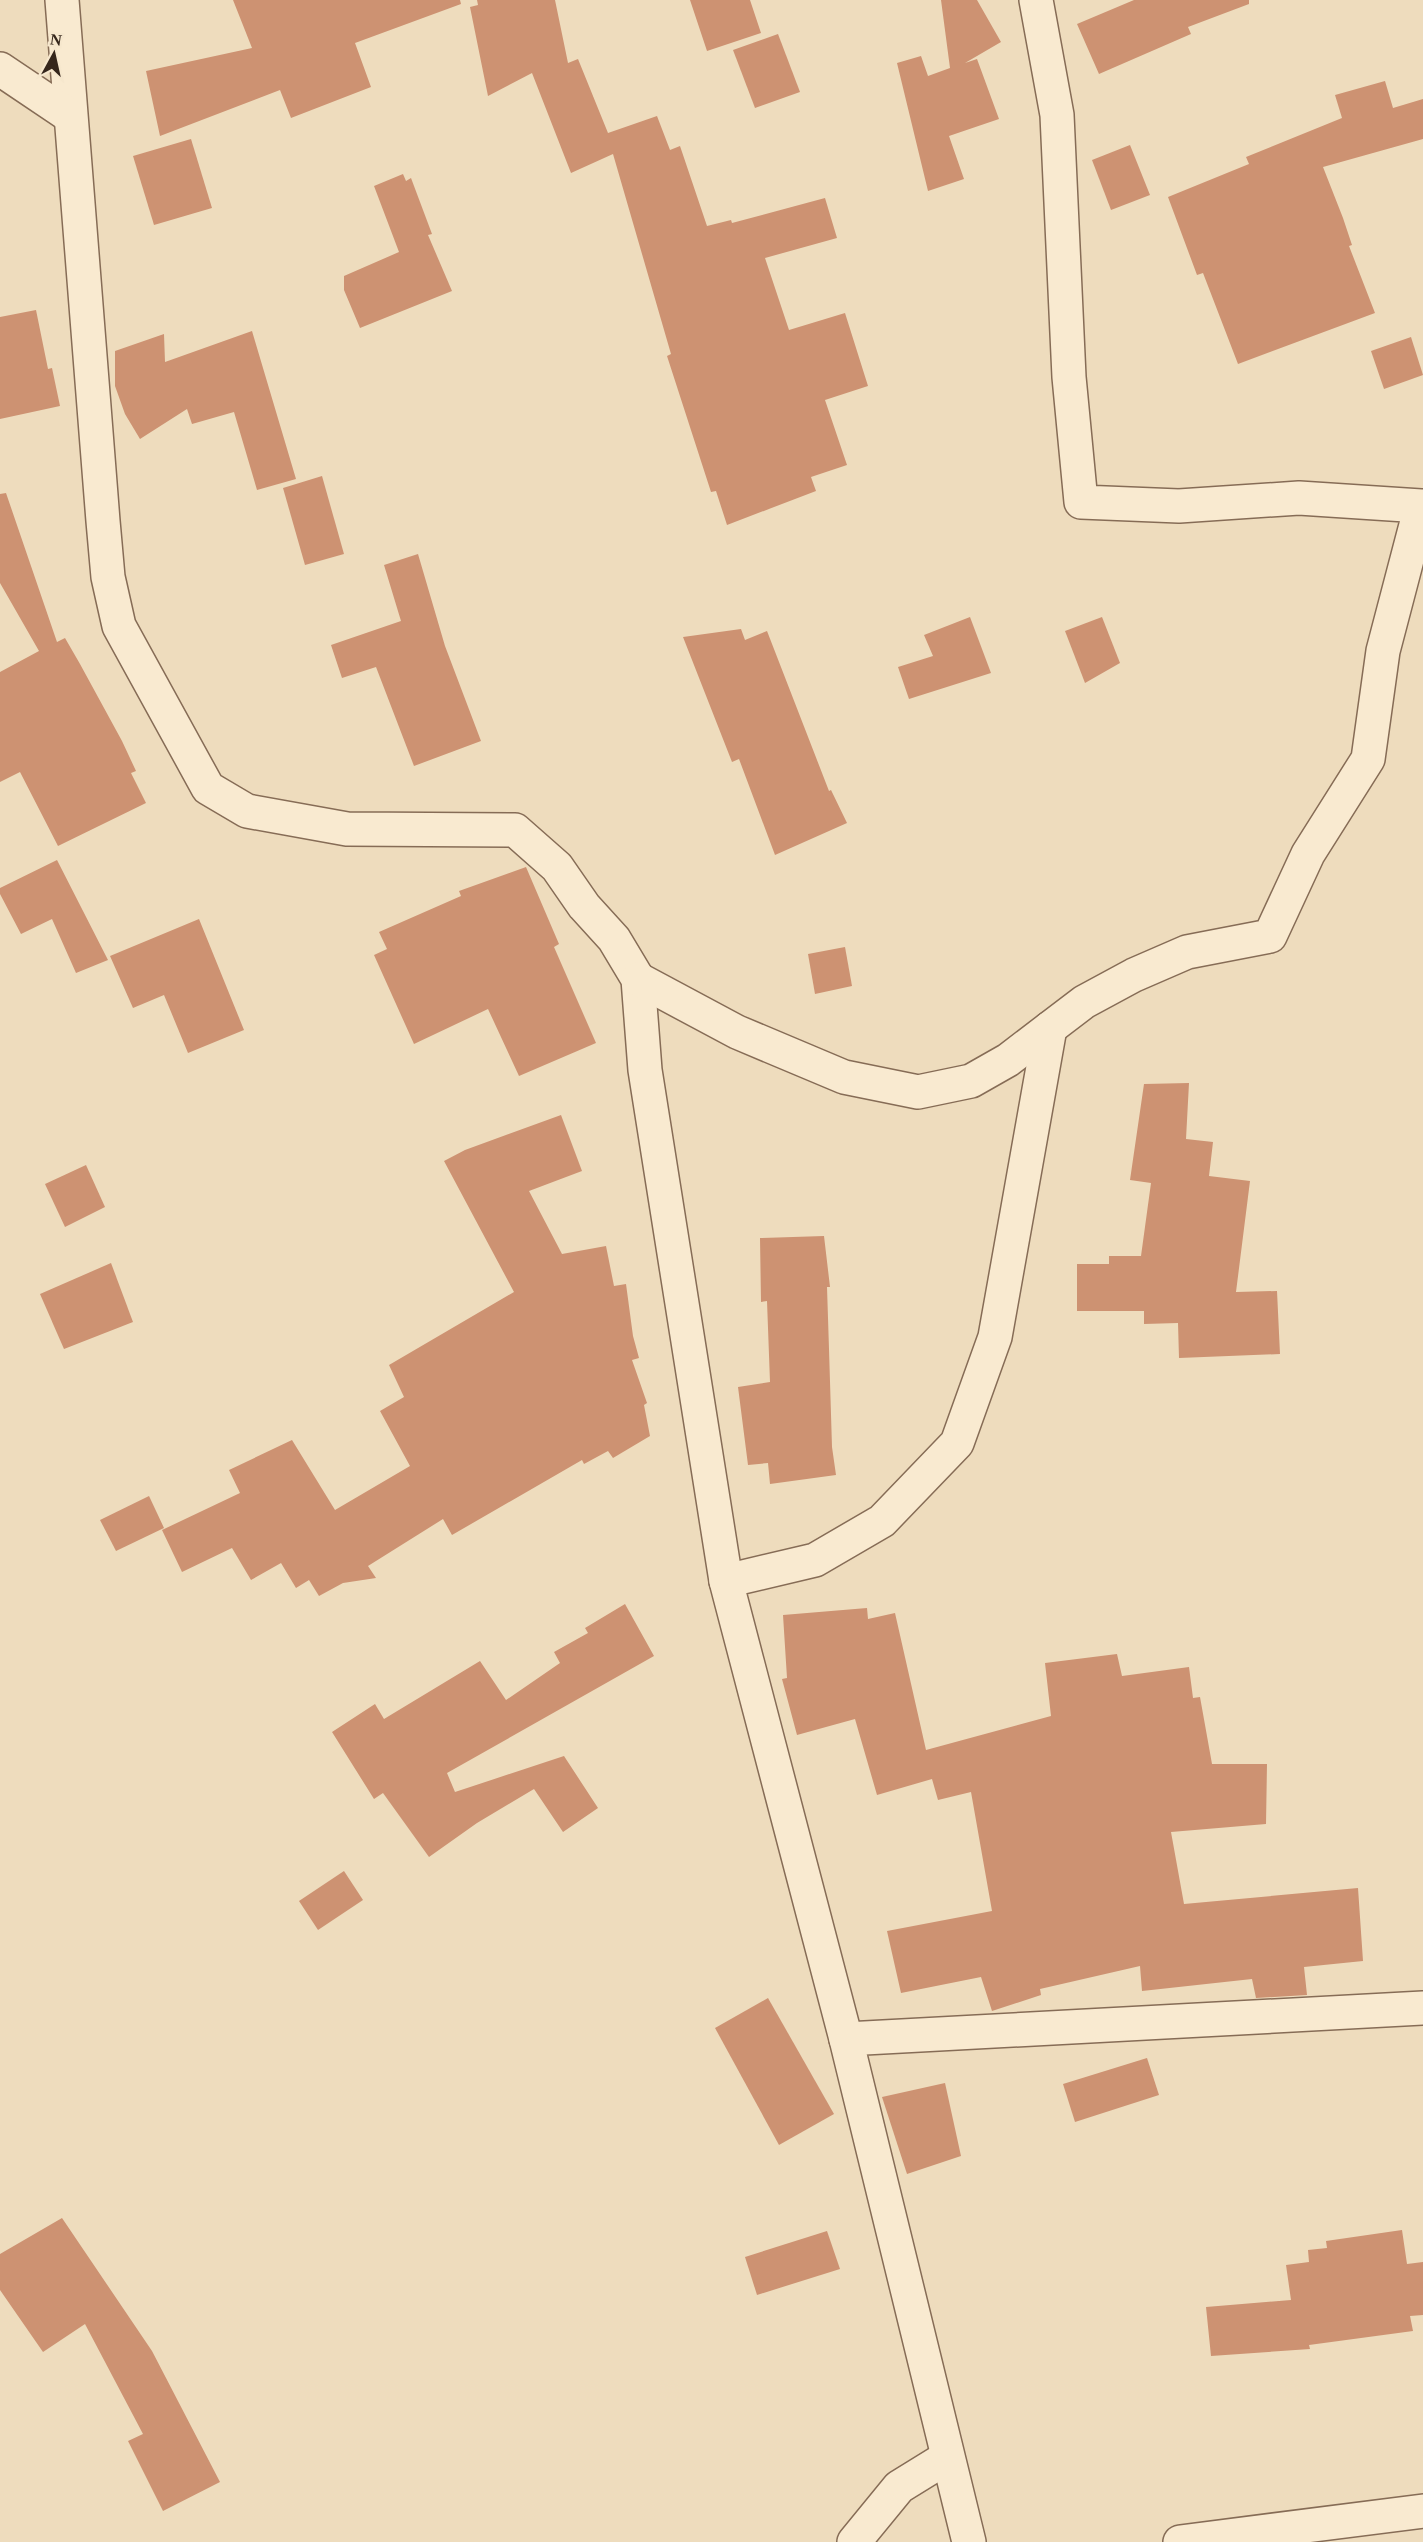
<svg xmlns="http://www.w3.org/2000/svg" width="1423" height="2542" viewBox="0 0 1423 2542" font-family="Georgia,serif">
<rect width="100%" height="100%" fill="#eedcbd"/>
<!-- building -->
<g fill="#cd9272">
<polygon points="233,0 460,0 461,4 355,43 371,87 291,118 280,90 160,136 146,71 252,48"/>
<polygon points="477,0 555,0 568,63 578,59 608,133 657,116 670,150 680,146 707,226 731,220 732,223 825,198 837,238 765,258 789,330 845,313 868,386 825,400 847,465 811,477 816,491 727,525 716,491 711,492 667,356 671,354 613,154 571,173 532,73 488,96 470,7 478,5"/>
<polygon points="690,0 750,0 761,33 707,51"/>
<polygon points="941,0 977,0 1001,42 965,63 977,59 999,119 949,136 964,179 928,191 897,63 921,56 928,76 950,68"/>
<polygon points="1134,0 1249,0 1249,4 1188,27 1191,34 1099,74 1077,24"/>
<polygon points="778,34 800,92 755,108 733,50"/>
<polygon points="1385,81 1393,108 1423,99 1423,139 1323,167 1343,218 1352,245 1349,246 1375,313 1238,364 1203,273 1197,275 1168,197 1249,164 1246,157 1342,118 1335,95"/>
<polygon points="191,139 212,208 154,225 133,156"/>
<polygon points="1130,145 1150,195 1111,210 1092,160"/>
<polygon points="403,174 406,181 411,178 432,234 428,235 452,291 360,328 344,290 344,276 399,252 374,186"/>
<polygon points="36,310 48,369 52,368 60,406 0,419 0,317"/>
<polygon points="252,331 296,479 257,490 234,412 192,424 187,409 140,439 125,414 115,386 115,351 164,334 165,362"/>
<polygon points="1411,337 1423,375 1384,389 1371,351"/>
<polygon points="322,476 344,554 305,565 283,488"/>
<polygon points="6,493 57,642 65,638 80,664 122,741 136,771 131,773 146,803 58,846 20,772 0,782 0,672 39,651 0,583 0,494"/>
<polygon points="418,554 445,646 481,741 414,766 376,667 342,678 331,645 401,621 384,565"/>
<polygon points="970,617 991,673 909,699 898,667 933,656 924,635"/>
<polygon points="1102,617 1120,663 1085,683 1065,631"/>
<polygon points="741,629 745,640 767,631 829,791 831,790 847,823 775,855 739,759 732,762 683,637"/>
<polygon points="57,860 108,960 76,973 52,919 21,934 0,894 0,888"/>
<polygon points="526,867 559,944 554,947 596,1043 519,1076 488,1009 414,1044 374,955 387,949 379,932 461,896 459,891"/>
<polygon points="199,919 244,1030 188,1053 164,995 133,1008 110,956"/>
<polygon points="845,947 852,986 815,994 808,954"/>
<polygon points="1189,1083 1186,1139 1213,1142 1209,1176 1250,1181 1236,1292 1277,1291 1280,1354 1179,1358 1178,1323 1144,1324 1144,1311 1077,1311 1077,1264 1109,1264 1109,1256 1141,1256 1151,1183 1130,1180 1144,1084"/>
<polygon points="561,1115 582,1171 529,1191 562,1254 606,1246 614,1286 626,1284 633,1336 639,1358 632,1360 647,1403 644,1405 650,1436 613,1458 608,1451 584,1464 582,1460 452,1535 443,1519 368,1566 376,1578 343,1583 319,1596 309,1580 296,1588 281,1563 251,1580 232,1548 182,1572 162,1530 240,1493 229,1470 292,1440 335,1510 410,1466 380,1411 404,1397 389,1365 514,1292 444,1161 465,1150"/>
<polygon points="86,1165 105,1207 65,1227 45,1184"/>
<polygon points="824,1236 830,1287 827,1287 829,1349 832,1447 836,1475 770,1484 768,1463 748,1465 738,1387 770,1382 767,1301 761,1302 760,1238"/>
<polygon points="111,1263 133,1322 64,1349 40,1294"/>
<polygon points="149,1496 164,1528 116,1551 100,1520"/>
<polygon points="625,1604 654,1656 447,1773 455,1792 564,1756 598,1808 563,1832 534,1789 477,1823 429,1857 383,1793 374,1799 332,1732 375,1704 384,1719 480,1661 506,1700 560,1663 554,1652 588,1633 585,1628"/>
<polygon points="867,1608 868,1619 895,1613 926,1750 1051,1716 1045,1663 1117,1654 1122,1676 1189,1667 1193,1698 1200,1697 1212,1764 1267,1764 1266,1824 1171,1832 1184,1904 1358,1888 1363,1961 1304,1967 1307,1995 1256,1998 1252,1979 1142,1991 1140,1966 1040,1989 1041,1995 992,2011 981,1977 901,1993 887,1931 992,1911 971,1792 938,1800 932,1779 877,1795 855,1719 797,1735 782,1679 787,1678 783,1615"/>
<polygon points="344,1871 363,1900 318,1930 299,1901"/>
<polygon points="768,1998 834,2114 779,2145 715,2028"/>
<polygon points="1147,2058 1159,2095 1075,2122 1063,2084"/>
<polygon points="945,2083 961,2156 907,2174 882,2097"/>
<polygon points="62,2218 152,2351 220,2482 163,2511 128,2441 143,2434 85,2324 43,2352 0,2290 0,2254"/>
<polygon points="1402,2230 1407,2264 1423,2262 1423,2315 1410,2316 1413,2331 1309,2345 1310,2349 1211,2356 1206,2307 1291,2300 1286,2265 1309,2262 1308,2250 1327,2248 1326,2241"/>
<polygon points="827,2231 840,2269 757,2295 745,2257"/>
</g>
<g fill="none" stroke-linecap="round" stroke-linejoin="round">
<!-- minor casing -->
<g stroke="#866c56" stroke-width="36">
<g id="minor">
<polyline points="62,0 103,521 108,577 119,626 208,788 247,811 347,829 515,830 557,867 584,906 614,939 638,979 645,1070 726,1581"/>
<polyline points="0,69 70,116"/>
<polyline points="638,979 737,1032 844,1077 918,1092 971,1081 1008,1060 1084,1002 1134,975 1187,952 1270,936 1308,854 1368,759 1383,651 1421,506 1299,498 1179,506 1081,502 1069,377 1057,115 1036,0"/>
<polyline points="846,2039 726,1581 815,1560 882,1521 957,1443 995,1337 1050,1028"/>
<polyline points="854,2542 899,2487 946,2458"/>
<polyline points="969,2542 846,2039 1423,2008"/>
<polyline points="1180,2542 1423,2511"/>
</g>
</g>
<!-- minor -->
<use href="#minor" stroke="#f9ead0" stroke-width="33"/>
</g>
<!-- north arrow -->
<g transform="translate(54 54) rotate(8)" stroke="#f6e7cd" stroke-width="4.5" paint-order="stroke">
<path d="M0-4.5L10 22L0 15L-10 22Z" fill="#35261b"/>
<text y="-9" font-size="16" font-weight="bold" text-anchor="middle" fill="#35261b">N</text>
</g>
</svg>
